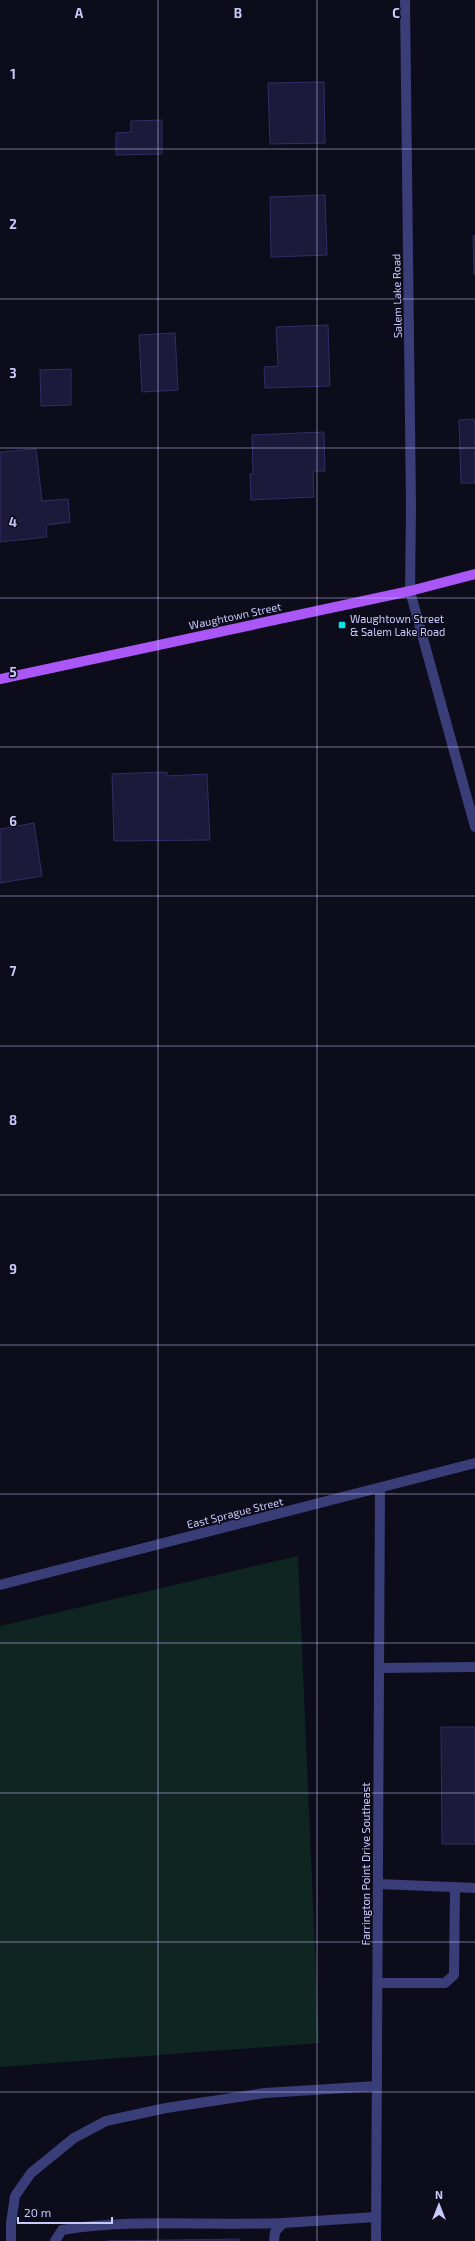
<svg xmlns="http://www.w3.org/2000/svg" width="475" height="2241" viewBox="0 0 475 2241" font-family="'Exo 2',sans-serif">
<rect width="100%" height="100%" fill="#0d0c1b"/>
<!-- green -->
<polygon fill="#0f2522" points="298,1556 319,2043 0,2067 0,1626"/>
<!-- building -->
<g fill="#1d193b" stroke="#322c66">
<polygon points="324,82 325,143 270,144 268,83"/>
<polygon points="162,120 162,154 116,155 116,133 131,132 131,121"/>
<polygon points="325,195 327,255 271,257 270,197"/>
<polygon points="475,235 475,274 474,274 473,236"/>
<polygon points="328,325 330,386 265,388 264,367 278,366 276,327"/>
<polygon points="175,333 178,390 142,392 139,335"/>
<polygon points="71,369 71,405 41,406 40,370"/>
<polygon points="475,419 475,483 461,483 459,420"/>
<polygon points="324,432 325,471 313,471 314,497 251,500 250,474 253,474 252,435"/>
<polygon points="36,449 42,501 68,499 70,522 46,525 47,537 0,542 0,452"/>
<polygon points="167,772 167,776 207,774 210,840 114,841 112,774"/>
<polygon points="34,823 42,876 0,883 0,829"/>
<polygon points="441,1727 475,1727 475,1844 442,1844"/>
<polygon points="239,2239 239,2241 107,2241"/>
</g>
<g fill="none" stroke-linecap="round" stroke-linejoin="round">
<!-- minor -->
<g stroke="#393d78" stroke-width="10">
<polyline points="405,0 411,507 410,591 475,827"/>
<polyline points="0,1585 475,1463"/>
<polyline points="379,1668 475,1667"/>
<polyline points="378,1884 475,1888"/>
<polyline points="378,1983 445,1983 454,1975 455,1887"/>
<polyline points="11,2241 11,2223 15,2196 31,2173 74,2138 106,2121 166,2108 265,2093 377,2086"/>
<path d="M 55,2241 L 62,2230 C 135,2218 210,2226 283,2223"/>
<polyline points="274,2241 275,2232 283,2223 376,2217"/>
<polyline points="376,2241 380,1488"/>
</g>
<!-- major -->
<polyline stroke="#ab56f6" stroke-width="10" points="0,679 410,591 475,574"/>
</g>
<!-- grid -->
<path fill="none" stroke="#cac9fc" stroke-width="1" stroke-opacity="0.55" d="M 158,0 L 158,2241M 317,0 L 317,2241M 0,149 L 475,149M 0,299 L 475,299M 0,448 L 475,448M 0,598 L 475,598M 0,747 L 475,747M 0,896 L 475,896M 0,1046 L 475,1046M 0,1195 L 475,1195M 0,1345 L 475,1345M 0,1494 L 475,1494M 0,1643 L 475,1643M 0,1793 L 475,1793M 0,1942 L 475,1942M 0,2092 L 475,2092"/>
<!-- markers -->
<rect fill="#0ce3e5" stroke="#0d0c1b" stroke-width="1.5" x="338" y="621" width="8" height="8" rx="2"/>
<g text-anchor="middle" stroke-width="3" stroke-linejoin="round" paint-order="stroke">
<!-- street labels -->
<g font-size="11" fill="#cac9fc" stroke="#0d0c1b">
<text transform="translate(397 296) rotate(-91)" y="4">Salem Lake Road</text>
<text transform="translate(235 616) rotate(-12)" y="4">Waughtown Street</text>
<text transform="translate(235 1513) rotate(-14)" y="4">East Sprague Street</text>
<text transform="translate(366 1864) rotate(-90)" y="4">Farrington Point Drive Southeast</text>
</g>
<!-- poi labels -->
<g font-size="11" fill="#cac9fc" stroke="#0d0c1b" text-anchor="start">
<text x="350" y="623">Waughtown Street<tspan x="350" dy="13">&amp; Salem Lake Road</tspan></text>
</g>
</g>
<g font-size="13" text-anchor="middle" font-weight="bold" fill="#cac9fc" stroke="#0d0c1b" stroke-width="3" stroke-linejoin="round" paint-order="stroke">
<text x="79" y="18">A</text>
<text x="238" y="18">B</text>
<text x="396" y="18">C</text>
<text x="13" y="79">1</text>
<text x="13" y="229">2</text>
<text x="13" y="378">3</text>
<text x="13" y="527">4</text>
<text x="13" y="677">5</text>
<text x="13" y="826">6</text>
<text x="13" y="976">7</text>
<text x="13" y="1125">8</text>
<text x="13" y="1274">9</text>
</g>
<!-- north arrow -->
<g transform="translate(439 2205)" stroke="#0d0c1b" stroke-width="3" paint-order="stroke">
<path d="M0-3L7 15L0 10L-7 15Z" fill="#cac9fc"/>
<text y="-6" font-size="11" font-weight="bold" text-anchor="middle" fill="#cac9fc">N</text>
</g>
<!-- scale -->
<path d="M18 2217v6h94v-6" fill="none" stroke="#cac9fc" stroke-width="2"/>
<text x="24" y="2217" font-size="12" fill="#cac9fc" stroke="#0d0c1b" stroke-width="3" paint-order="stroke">20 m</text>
</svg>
